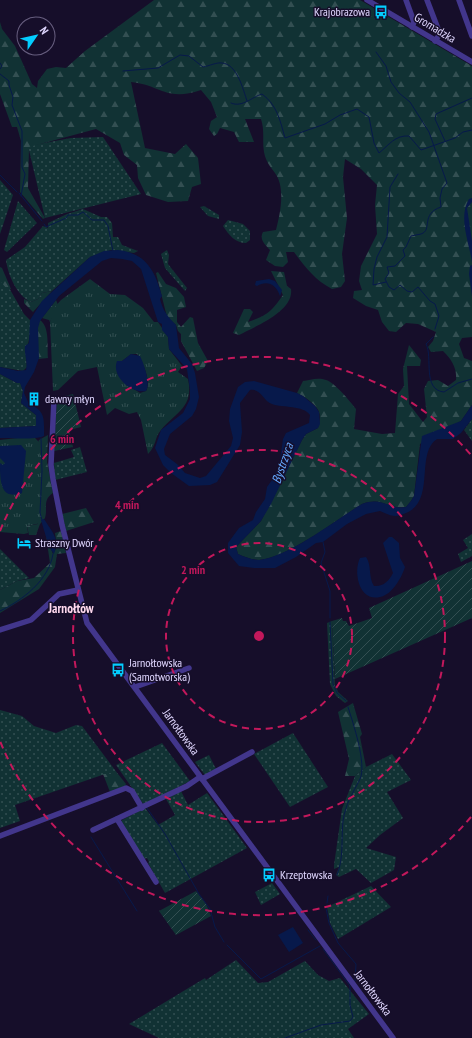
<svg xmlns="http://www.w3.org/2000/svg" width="472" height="1038" viewBox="0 0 472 1038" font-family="'PT Sans Narrow',sans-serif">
<defs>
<pattern id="grass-dots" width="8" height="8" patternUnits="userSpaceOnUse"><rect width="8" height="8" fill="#113234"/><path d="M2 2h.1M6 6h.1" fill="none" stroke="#334f52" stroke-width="1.8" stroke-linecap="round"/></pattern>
<pattern id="forest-firs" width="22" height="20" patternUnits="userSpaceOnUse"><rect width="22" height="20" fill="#113234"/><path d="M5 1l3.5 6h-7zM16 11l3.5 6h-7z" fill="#334f52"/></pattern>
<pattern id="park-tufts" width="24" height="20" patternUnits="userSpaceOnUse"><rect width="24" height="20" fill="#113234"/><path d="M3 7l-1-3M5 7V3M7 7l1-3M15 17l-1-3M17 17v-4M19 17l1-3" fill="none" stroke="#334f52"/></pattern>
<pattern id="garden-furrows" width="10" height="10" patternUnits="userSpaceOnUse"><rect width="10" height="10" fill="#113234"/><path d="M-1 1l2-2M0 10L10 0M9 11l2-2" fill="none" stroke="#334f52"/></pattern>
</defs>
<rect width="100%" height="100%" fill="#160e2a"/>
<!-- grass -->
<g fill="url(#grass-dots)">
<polygon points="103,137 141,194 45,218 28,146 71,138"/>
<polygon points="0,180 13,195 0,234"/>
<polygon points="18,201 37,223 7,252 4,250"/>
<polygon points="204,206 219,215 219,219 208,216 200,207"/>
<path d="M 83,209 L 101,217 L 107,217 L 112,223 L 113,237 L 118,237 L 122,245 L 138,251 L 134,253 L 111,250 L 90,257 L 52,291 L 42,293 L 38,299 L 31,302 C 17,296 8,275 6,260 L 25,247 L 43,226 L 48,228 L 48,223 L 67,214 Z"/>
<path d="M 228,220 L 243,224 L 250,231 L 250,240 L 246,243 C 235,243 229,235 223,226 Z"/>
<polygon points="167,250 169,255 168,264 187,288 185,291 165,268 161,254"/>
<polygon points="0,272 24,314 30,320 30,334 26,355 27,367 23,371 0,367"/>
<polygon points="0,374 17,383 20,382 23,391 21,403 36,415 36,426 0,428"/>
<polygon points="472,419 472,441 464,430"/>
<polygon points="80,447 87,472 55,480 54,463 74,457 71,450"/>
<polygon points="472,534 472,556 461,562 458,554 468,548 463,540"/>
<polygon points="0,549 29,578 17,581 0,590"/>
<polygon points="332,621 335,686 338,692 348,701 345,703 336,696 330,684 327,623"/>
<polygon points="0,710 22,716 34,726 56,733 76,725 82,726 118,774 105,774 15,805 20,821 0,828"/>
<polygon points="293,733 328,787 290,807 254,754"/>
<polygon points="162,743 190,781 144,805 116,765"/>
<polygon points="392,754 411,780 387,792 403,818 380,835 366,848 396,857 394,870 371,883 356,869 339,877 336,875 339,867 334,869 334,865 342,809 355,776 366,767"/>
<polygon points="209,755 216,769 205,775 195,762"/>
<polygon points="181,791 188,805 207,793 247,848 165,893 148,863 149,862 147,858 144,859 121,822 122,820 145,808 158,825 175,815 166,799"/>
<polygon points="272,883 280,894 261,905 255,892"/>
<polygon points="371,886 391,907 338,939 330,923 327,907"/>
<polygon points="236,960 258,983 268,982 305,961 318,975 329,981 340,978 369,1014 348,1029 354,1038 159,1038 129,1024 205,978 206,980"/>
</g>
<!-- forest -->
<g fill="url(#forest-firs)">
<path d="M 154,0 L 360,0 L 472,66 L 472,337 L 462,338 L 459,344 L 464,358 L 472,361 L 472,405 L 461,421 L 420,444 L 414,496 L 411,501 L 406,507 C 388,510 383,496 362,504 C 336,520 289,557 259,560 C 252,560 245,557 238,554 L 236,547 L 261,521 L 302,440 L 306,434 L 318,428 C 319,423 321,417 319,412 C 317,405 304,396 297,393 L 303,381 C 310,380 318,377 326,380 C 334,382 350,401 356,409 L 354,429 L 382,434 L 395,433 L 398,394 L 404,386 L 403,369 L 409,345 L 421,360 L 420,366 L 407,366 L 409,404 L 423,422 L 427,417 L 424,389 L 428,381 L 438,380 L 448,386 L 456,380 C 457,368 452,360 443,351 L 431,352 L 428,347 L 433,341 L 436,332 L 418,324 L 406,323 L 396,332 L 389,331 L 382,322 L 378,310 L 366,306 L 353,298 L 354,291 L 362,290 L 359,281 L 361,266 L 377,234 L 375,205 L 377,185 L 361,169 L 345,159 L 343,177 L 347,218 L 342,254 L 345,281 L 341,287 L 332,289 C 315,280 305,267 294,252 L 286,252 L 288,262 L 283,267 L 275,266 L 266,260 L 270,250 C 265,244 259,240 263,232 L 276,230 C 280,214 286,188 275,173 C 270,166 266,162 264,152 C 262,141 265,131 261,119 L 245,119 L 254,142 L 239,142 L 234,132 L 220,128 L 217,134 L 214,136 L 209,129 L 211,121 L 217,117 L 211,102 L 201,90 C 166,102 161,85 131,82 L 145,148 L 175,154 L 186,144 L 198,158 L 201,184 L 192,187 L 188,201 L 168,202 L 146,195 L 138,178 L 137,165 L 124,155 L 120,143 L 96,129 L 29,147 L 28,188 L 45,218 L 43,219 L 20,192 L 21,141 L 17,127 L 12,127 L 0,94 L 0,22 L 2,29 L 15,46 L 32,84 L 37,88 L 38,81 L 47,69 L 56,67 L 66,68 L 85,51 Z"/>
<polygon points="0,267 2,268 11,289 8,290 0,281"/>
<path d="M 271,271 L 284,272 L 287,286 L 291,289 C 294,311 256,326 239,335 L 233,333 L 244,309 L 250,309 L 253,312 L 248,322 C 268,315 271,312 283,295 Z"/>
<polygon points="158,272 166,284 176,288 184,297 186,307 177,310 177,322 181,327 190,317 193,318 198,343 208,361 204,368 197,371 181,341 181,334 178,331 176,325 167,317 156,273"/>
<polygon points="52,291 33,312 24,303 24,299 31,302 38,299 42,293"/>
<polygon points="56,300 58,305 50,322 49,320 42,318"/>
<path d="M 40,320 C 50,327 47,347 48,358 L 38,359 L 37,326 Z"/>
<path d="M 48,435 L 47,462 L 53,493 C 42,500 48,508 45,518 L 40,524 L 36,535 L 29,535 L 27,526 L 38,524 L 35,448 L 39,440 Z"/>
<polygon points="86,508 94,522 66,531 62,514"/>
<polygon points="61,531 66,553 57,554 55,567 39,589 0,613 0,590 17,581 34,578 50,563 46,536 53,554 57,547 55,533"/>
<polygon points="353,703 362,734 360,737 366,767 355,776 345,776 349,759 338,712"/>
<polygon points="103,774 118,774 126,784 125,786 110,792"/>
</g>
<!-- park -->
<g fill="url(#park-tufts)" fill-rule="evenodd">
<path d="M 90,279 L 110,294 L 125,295 L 143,308 L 154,322 L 158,322 L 168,337 L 169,349 L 182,366 L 178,372 L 188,379 C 194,407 177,411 161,430 C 154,438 157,445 148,454 L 141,420 L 137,412 L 129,414 L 115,408 L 107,415 L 97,367 L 78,371 L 58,390 L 53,391 L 50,322 L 52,316 L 52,310 L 61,300 ZM 131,354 L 137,354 C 143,362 152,383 146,391 L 140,393 L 126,384 L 117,373 L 117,361 L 122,361 Z"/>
<path d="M 26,437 L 35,438 L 38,441 C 38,450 41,460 41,469 C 42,488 36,505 41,523 L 27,526 L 28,533 L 24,534 L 0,532 L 0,440 Z"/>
</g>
<!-- garden -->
<g fill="url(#garden-furrows)">
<polygon points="73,394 81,427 69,430 73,447 54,451 57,398"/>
<polygon points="472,561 472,618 335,679 332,621 342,618 343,621 346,621 349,626 372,618 369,608"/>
<polygon points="196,891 206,904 211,916 176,935 159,911"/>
</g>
<!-- water -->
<g fill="#07194b">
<path d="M 472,198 L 472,202 L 467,208 L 472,241 L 472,262 C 469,242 458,217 469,199 Z"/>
<path d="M 118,250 C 146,253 155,271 162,296 L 160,299 C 163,311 168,317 176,325 L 179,348 L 192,364 L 195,373 L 199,397 L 196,409 L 192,416 L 170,434 L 164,449 L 165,455 L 177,464 L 185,473 L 200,478 L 206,476 L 231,446 L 233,438 L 229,421 L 230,409 L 238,387 L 245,382 L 254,381 L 297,393 L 303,396 L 315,406 L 319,412 L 320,424 L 318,428 L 306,434 L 302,440 L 271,504 L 261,521 L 236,547 L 238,554 C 245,557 252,560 259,560 C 291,556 335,520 362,504 C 383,496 389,510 406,507 L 411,501 L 414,496 L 422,436 L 461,421 L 472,405 L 472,419 L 461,433 L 453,439 L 437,439 C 415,453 436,501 406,513 C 395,518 391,516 380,511 L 366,514 L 347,524 L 323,542 L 316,543 L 296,557 L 275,568 L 254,568 L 239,566 L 228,553 L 228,543 L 239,528 L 253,520 L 256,512 L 265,499 L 267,487 L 272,480 L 279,466 L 283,439 L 286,433 L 309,423 L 310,415 C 303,405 283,408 272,404 C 263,401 261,388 250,390 L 240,403 L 242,432 L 240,445 L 217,482 L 210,485 L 189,486 L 171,473 L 163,465 L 155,448 L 161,430 L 183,413 L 190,399 L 190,390 L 187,369 L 169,349 L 168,337 L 162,330 L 162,324 L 158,322 L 141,269 L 132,261 L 122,259 L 111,258 L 102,261 L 59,296 L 40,321 L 38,328 L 39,358 L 34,372 L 25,387 L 24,393 L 29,404 C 46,411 44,419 44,436 C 35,440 11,438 0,438 L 0,428 L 36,426 L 36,415 L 21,403 L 23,391 L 20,383 L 17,383 L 0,374 L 0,367 L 18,371 L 26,370 C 28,361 24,355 25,346 L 29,343 L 30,320 L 42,301 L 90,257 L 104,251 Z"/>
<polygon points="472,265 472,296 469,274 470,266"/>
<path d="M 269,279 L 275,281 L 282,290 L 280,296 C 276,284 267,280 257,286 L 255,285 L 256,281 Z"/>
<path d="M 131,354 L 140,356 C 144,364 151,384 146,391 C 131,394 111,376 117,361 L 122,361 Z"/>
<path d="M 21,445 L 26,451 L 22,493 C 18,495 14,495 9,494 C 0,491 0,474 0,463 L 3,465 L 5,463 L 0,458 L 0,446 Z"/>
<path d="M 44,519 C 52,532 60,538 54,554 L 49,547 L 41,520 Z"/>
<path d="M 389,537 L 392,537 L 399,543 L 400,558 L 405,567 C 402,577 392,595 380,597 C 359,602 353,572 360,558 L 366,557 C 372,565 368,577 374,586 C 383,587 389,581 393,573 L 383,543 Z"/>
<polygon points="293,927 303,943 289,952 278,935"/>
</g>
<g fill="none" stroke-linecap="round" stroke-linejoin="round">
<!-- stream -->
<g stroke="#07194b" stroke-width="1">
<path d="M 376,52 L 386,66 L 391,82 L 399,93 L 410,102 L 429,132 L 447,183 L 442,189 L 440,198 L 441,207 C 420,214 433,230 421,234 C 418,235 414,235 411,236 L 406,247 L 403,250 L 405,256 L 395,266 L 387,267 L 389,273 L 385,279 L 389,287 L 394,290 L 400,285 L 407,291 L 412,292 L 418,287 L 430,301 L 435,304 L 439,316 L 435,329"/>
<polyline points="0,63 2,66 0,69"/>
<path d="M 123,71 L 158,68 L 180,55 L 189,56 L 203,67 C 209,66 217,62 222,63 C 237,64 243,89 247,101"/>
<polyline points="0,74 9,81 9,85 13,97 12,105 22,131 22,167 25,174 21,196"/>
<path d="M 231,103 C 242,108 252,97 262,94 C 277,105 280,120 285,138 L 325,124 L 340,115 L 357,109 L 369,117 L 374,143 L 379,153 C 389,145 395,135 409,136 L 421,150 L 455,138 L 463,132 L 472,130"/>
<polyline points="445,141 435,119 436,114 472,98"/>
<polyline points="0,175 17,192"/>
<polyline points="19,193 42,221"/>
<polyline points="44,224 46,227 48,226 66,218 68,215 78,215 83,212 92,220 104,220 108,226 113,251"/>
<polyline points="386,282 373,285 374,269 377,257 387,237 390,187 398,174"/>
<path d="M 433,337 L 426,344 C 433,357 422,390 444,392 L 458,383 L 472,379"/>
<polyline points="41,438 42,471 40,513 42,520"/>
<polyline points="323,542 325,552 321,563 330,591 330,618"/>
<path d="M 0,611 C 23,600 49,580 53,554"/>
<polyline points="330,622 333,684 337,693 346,701"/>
<polyline points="147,808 165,834 199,894 210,909 215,927 224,942"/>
<polyline points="91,837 137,911"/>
<path d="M 337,875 C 344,858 341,840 343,821 C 346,802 352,795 360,779 C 367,764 353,723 348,707"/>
<polyline points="327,903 328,896"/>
<polyline points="326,908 329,923 338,943 356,964 355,981"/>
<polyline points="308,930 316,940"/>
<polyline points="227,945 261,979 320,946"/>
<polyline points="285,1038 321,1025 350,1021 353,1017 350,1005 350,986 323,949"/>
</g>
<!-- minor -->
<g stroke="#42368c" stroke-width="5.5">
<polyline points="367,0 472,62"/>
<polyline points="406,0 414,22 412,27"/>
<polyline points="427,0 440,34 435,41"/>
<polyline points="459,0 472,36"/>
<polyline points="54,399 51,465 53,479 62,525 87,623 393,1038"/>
<polyline points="0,630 31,620 59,594 78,590"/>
<polyline points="135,687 189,668"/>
<polyline points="202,779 252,752"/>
<polyline points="117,819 156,882"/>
<polyline points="93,830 187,786 200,777"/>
<polyline points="0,836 126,788 132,791 142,808"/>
</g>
</g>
<!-- distance rings -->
<g fill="none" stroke="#c2185b" stroke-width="2" stroke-dasharray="7 5">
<circle cx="259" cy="636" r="93"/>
<circle cx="259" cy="636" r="186"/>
<path d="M471 817A279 279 0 0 1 0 741M0 531A279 279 0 0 1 471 455"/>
</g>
<!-- icons -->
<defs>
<g id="bus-bare" transform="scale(1.08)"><path d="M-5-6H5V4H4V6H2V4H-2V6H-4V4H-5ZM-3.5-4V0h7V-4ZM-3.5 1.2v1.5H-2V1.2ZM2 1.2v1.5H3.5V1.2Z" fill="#03cdff" stroke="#160e2a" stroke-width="2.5" paint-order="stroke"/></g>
<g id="building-bare" transform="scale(1.08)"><path d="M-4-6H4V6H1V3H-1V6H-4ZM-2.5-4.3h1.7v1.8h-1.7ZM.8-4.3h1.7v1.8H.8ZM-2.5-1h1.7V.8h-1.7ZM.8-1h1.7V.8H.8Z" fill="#03cdff" stroke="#160e2a" stroke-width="2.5" paint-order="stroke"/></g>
<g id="hotel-bare" transform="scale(1.08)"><path d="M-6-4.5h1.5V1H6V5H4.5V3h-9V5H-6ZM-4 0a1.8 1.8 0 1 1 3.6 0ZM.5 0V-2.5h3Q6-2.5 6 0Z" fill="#03cdff" stroke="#160e2a" stroke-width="2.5" paint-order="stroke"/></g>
</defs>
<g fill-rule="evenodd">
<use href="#bus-bare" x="381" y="12"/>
<use href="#building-bare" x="34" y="399"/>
<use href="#hotel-bare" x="24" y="543"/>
<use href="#bus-bare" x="118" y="670"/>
<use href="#bus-bare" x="269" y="875"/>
</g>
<g text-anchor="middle" stroke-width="3" stroke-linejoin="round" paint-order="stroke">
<!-- poi labels -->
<g font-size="12" fill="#e0d7ff" stroke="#160e2a" text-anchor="start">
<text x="370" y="16" text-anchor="end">Krajobrazowa</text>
<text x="45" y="403">dawny młyn</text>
<text x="35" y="547">Straszny Dwór</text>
<text x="129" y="667">Jarnołtowska<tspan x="129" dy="14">(Samotworska)</tspan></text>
<text x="280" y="879">Krzeptowska</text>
</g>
<!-- street labels -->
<g font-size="12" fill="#e0d7ff" stroke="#160e2a">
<text transform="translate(435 28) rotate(31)" y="4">Gromadzka</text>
<text transform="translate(181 732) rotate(54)" y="4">Jarnołtowska</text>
<text transform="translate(373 993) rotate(53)" y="4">Jarnołtowska</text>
</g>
<!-- water labels -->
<g font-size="13" font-style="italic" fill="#65a9ff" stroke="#160e2a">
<text transform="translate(282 463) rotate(-71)" y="5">Bystrzyca</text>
</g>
<!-- neighbourhood labels -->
<g font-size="13" font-weight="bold" fill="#ffd9ee" stroke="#160e2a">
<text x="71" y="613">Jarnołtów</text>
</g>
</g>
<circle cx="259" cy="636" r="6" fill="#c2185b" stroke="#160e2a" stroke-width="2"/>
<g font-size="12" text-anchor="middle" font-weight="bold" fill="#c2185b" stroke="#160e2a" stroke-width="3" stroke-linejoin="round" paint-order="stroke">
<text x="62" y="443">6 min</text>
<text x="127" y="509">4 min</text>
<text x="193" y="574">2 min</text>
</g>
<!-- north arrow -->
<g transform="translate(36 36) rotate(56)"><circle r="19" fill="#160e2a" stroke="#675e7f"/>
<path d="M0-3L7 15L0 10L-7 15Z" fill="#03cdff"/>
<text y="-6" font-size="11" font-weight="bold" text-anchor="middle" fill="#e0d7ff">N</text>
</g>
</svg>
